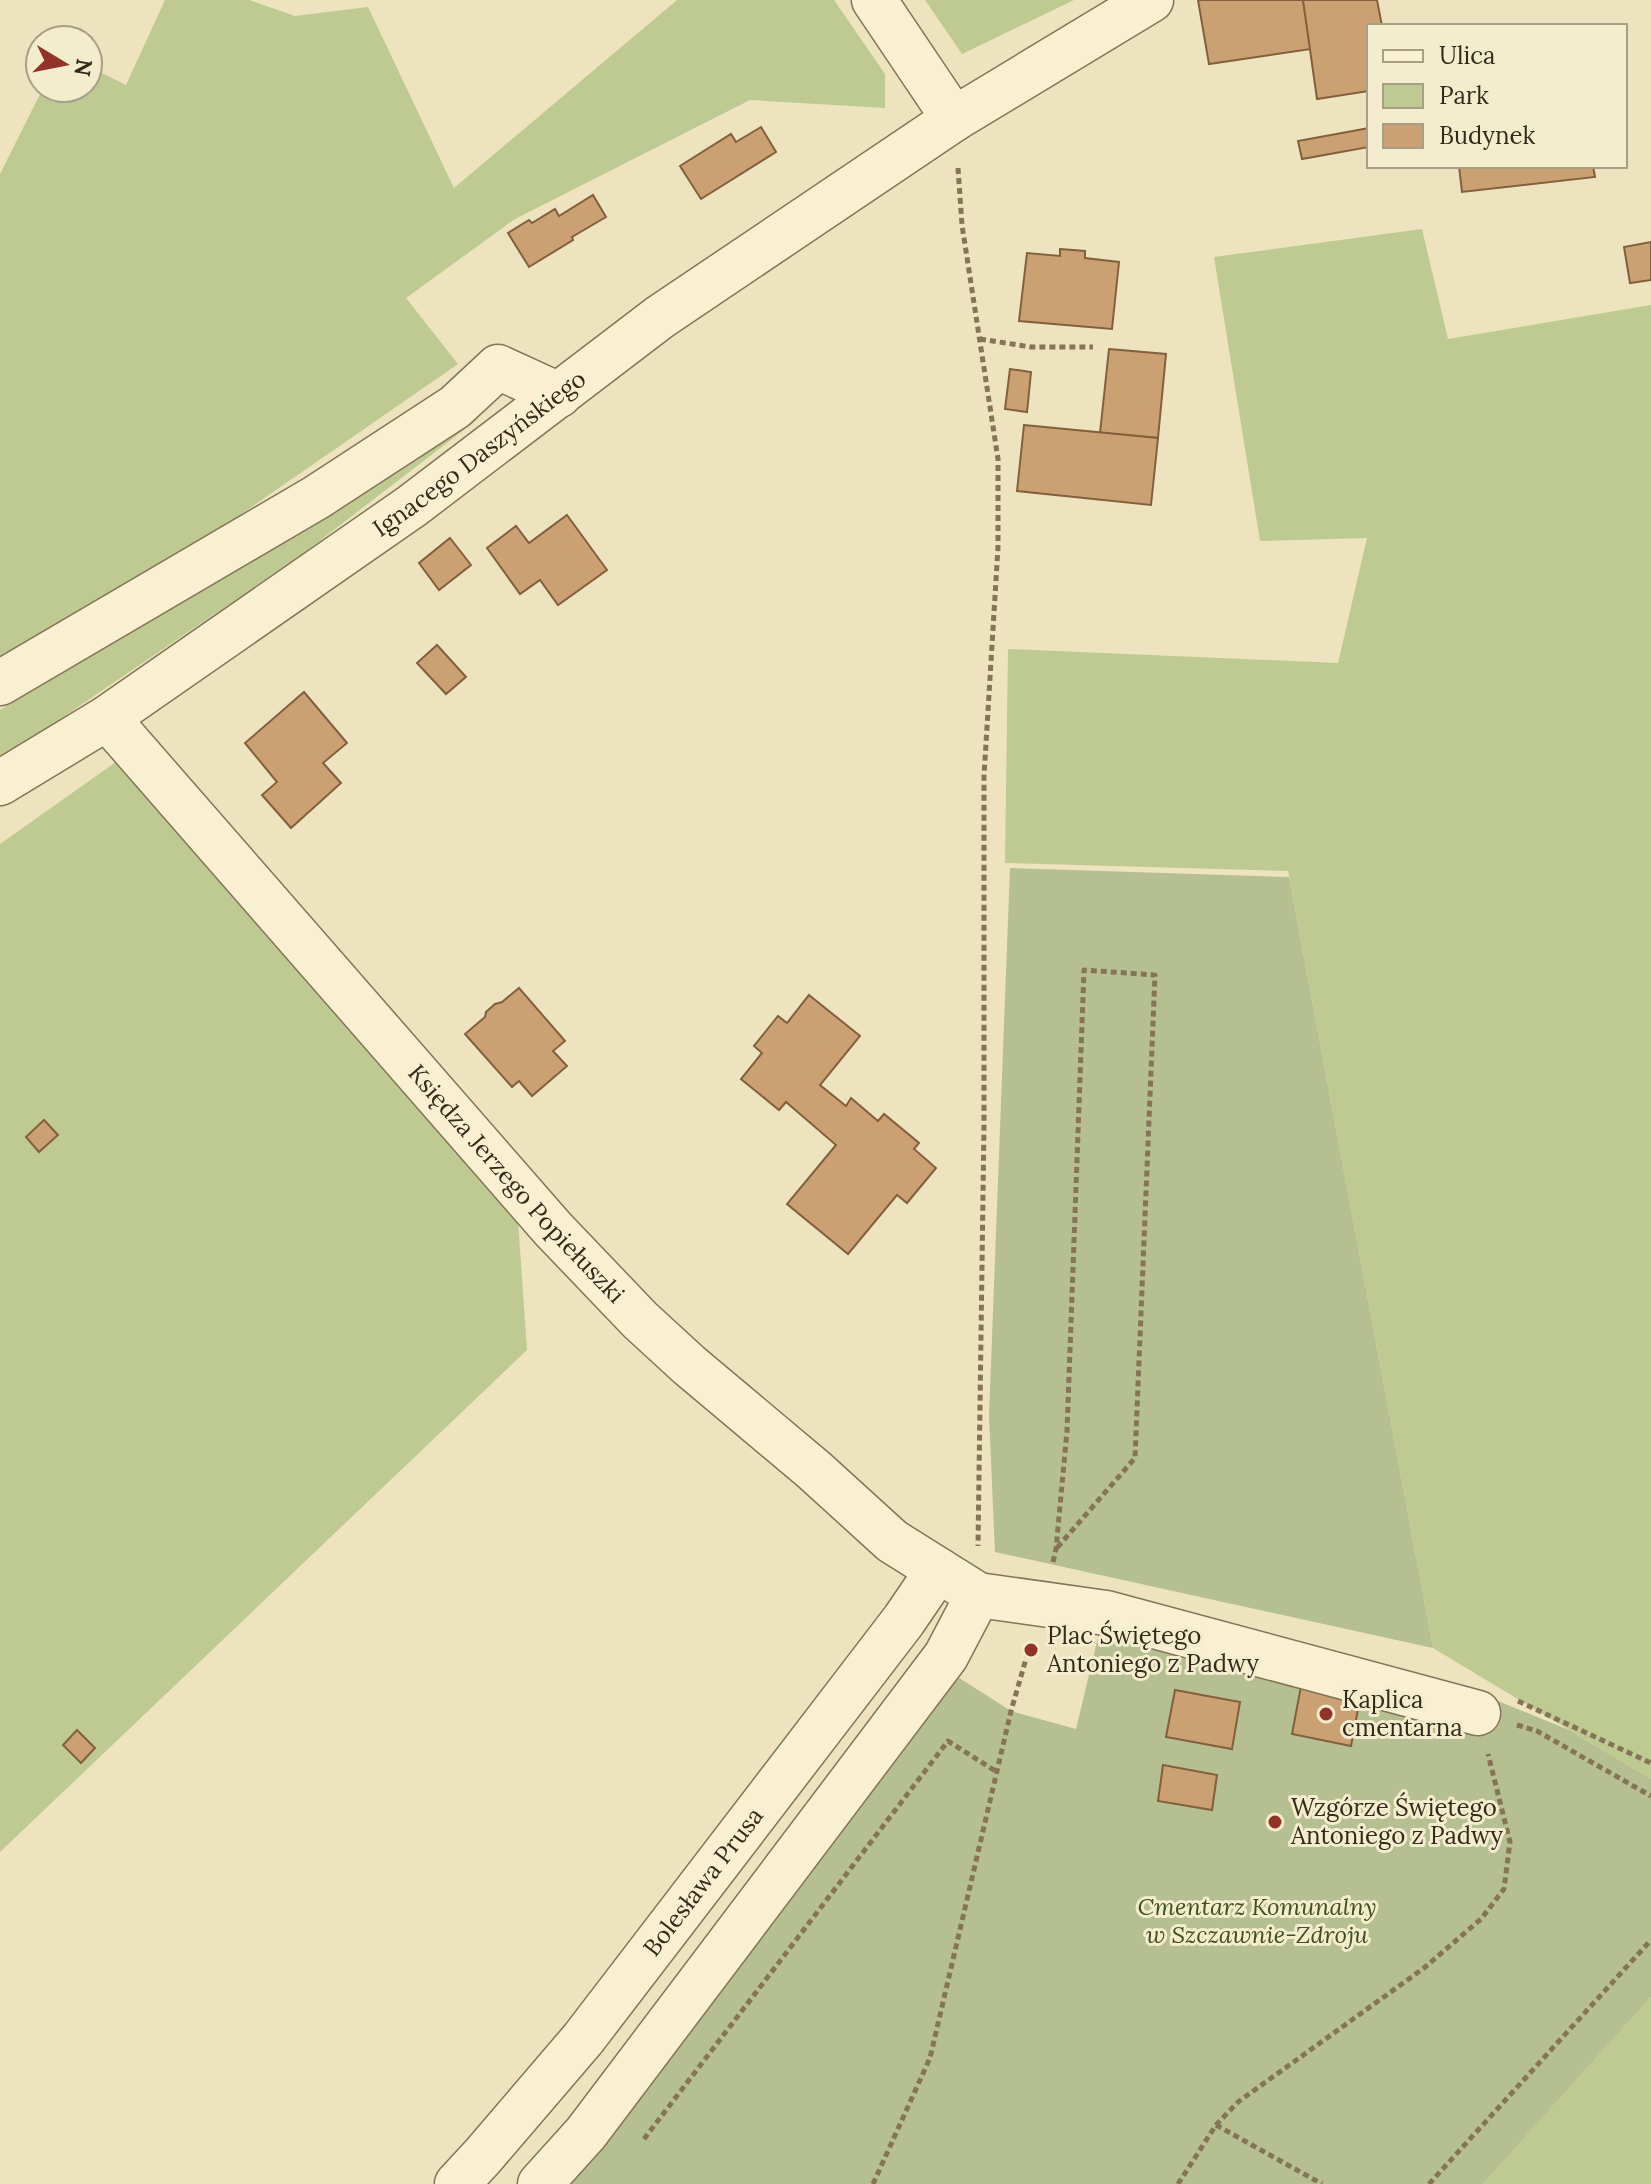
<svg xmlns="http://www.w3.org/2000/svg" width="1651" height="2184" viewBox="0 0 1651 2184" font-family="Lora,serif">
<rect width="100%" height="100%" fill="#ede3be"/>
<!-- green -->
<g fill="#beca92">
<polygon points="165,0 249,0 295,16 368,7 454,188 677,0 834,0 885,74 885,108 750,100 515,219 406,298 458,364 204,540 0,668 0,174 43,88 88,88 88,66 126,85"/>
<polygon points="925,0 1074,0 962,54"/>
<polygon points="1422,229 1448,339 1651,305 1651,1779 1433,1648 1288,871 1005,863 1008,649 1338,663 1367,538 1260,541 1214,257"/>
<polygon points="478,419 304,553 0,760 0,710 408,451"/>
<polygon points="123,757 517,1206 527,1350 0,1852 0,844"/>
<polygon points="1651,1997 1651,2184 1483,2184"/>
</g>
<!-- cemetery -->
<g fill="#b5bf92">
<polygon points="1010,868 1289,877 1433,1648 995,1552 989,1416"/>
<polygon points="1101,1625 1481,1694 1569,1730 1651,1779 1651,1997 1483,2184 558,2184 953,1674 1011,1711 1076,1729"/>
</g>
<!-- building -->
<g fill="#cba174" stroke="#83603d" stroke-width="2">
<polygon points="1198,0 1303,0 1311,49 1209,64"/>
<polygon points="1303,0 1377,0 1382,26 1369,26 1369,91 1317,99"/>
<polygon points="761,127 776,152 701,199 680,166 731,134 736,142"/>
<polygon points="1369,128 1369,147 1302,159 1298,141"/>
<polygon points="1459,166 1593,166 1595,177 1462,192"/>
<polygon points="593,195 606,217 572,237 573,240 529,267 508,233 529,220 532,223 555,209 559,216"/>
<polygon points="1651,242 1651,280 1630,283 1624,247"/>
<polygon points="1060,249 1085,251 1085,258 1119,262 1112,329 1019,321 1027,253 1060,256"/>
<polygon points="1109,349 1166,354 1158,438 1100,433"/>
<polygon points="1010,369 1031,372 1027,412 1005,409"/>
<polygon points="1024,425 1158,438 1151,505 1017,491"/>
<polygon points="567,515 607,570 558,605 540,580 520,594 487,548 516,526 529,543"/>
<polygon points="450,538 471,565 439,590 419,563"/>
<polygon points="437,645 466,677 446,694 417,663"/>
<polygon points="304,692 347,743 323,763 341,783 291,828 262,795 277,782 245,743"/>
<polygon points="519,988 565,1041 553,1051 567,1066 532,1096 519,1081 512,1087 465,1034 485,1017 486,1012 495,1004 502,1002"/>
<polygon points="809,995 860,1036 820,1085 846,1106 851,1098 878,1121 884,1114 919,1143 914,1149 936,1168 907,1203 897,1195 848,1254 787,1204 836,1145 786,1102 779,1110 741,1079 762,1053 754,1046 778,1016 787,1023"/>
<polygon points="44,1120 58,1135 39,1152 26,1137"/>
<polygon points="1302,1681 1361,1693 1351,1746 1292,1734"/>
<polygon points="1175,1690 1240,1702 1232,1749 1166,1737"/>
<polygon points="77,1730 95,1748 81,1763 63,1745"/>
<polygon points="1163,1765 1217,1775 1212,1810 1158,1801"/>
</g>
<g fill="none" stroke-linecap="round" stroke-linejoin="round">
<!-- minor casing -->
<g stroke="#857457" stroke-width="47">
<g id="minor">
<polyline points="874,0 954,119"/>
<polyline points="0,683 317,497 455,407 498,367 559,395"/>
<path id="s1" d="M 107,718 L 553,1229 L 640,1320 L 689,1365 L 814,1470 L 892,1541 L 978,1595 L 1106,1613 L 1478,1713"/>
<path id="s2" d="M 0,783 L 107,718 L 412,506 L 660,317 L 954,119 L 1151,0"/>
<path id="s3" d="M 457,2184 L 482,2157 L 583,2039 L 904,1620 L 938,1570"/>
<polyline points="540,2184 586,2133 946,1656 978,1595"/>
</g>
</g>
<!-- path -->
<g stroke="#857457" stroke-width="5" stroke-dasharray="6 4" stroke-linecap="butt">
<polyline points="958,168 962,225 998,459 998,547 984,776 984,1125 978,1546"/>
<polyline points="980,339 1031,347 1093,347"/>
<polyline points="1053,1562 1056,1549 1067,1431 1084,970 1155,975 1135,1458 1056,1549"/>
<polyline points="1518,1701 1651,1763"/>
<polyline points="1517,1725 1537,1731 1651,1796"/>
<polyline points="1216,2125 1322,2184"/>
<polyline points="644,2139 948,1741 997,1772"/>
<polyline points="873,2184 930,2058 1011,1711 1030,1645"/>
<polyline points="1178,2184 1216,2125 1238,2102 1424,1968 1481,1919 1504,1889 1510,1842 1488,1754"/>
<polyline points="1429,2184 1651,1940"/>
</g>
<!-- minor -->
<use href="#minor" stroke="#f8f0d0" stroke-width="44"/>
</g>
<!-- markers -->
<g fill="#933228" stroke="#f4edcd" stroke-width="3">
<circle cx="1031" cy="1650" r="8"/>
<circle cx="1326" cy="1714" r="8"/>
<circle cx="1275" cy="1822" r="8"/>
</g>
<g text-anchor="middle" stroke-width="6" stroke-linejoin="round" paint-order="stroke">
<!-- street labels -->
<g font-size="24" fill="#342a1b" stroke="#f4edcd">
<text dy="8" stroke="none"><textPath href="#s2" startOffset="582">Ignacego Daszyńskiego</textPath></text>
<text dy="8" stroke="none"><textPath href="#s1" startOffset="620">Księdza Jerzego Popiełuszki</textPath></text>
<text dy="8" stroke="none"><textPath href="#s3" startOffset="390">Bolesława Prusa</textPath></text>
</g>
<!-- poi labels -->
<g font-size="24" fill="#342a1b" stroke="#f4edcd" text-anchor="start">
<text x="1047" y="1644">Plac Świętego<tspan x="1047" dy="28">Antoniego z Padwy</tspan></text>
<text x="1342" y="1708">Kaplica<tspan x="1342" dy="28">cmentarna</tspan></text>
<text x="1291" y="1816">Wzgórze Świętego<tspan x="1291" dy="28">Antoniego z Padwy</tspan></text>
</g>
<!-- park labels -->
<g font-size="24" font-style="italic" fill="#405022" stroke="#f4edcd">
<text x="1257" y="1915">Cmentarz Komunalny<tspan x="1257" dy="28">w Szczawnie-Zdroju</tspan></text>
</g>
</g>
<!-- legend -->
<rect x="1367" y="24" width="260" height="144" fill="#f4edcd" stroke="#a79f86" stroke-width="2"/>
<rect x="1383" y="50" width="40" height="12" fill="#f8f0d0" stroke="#a79f86" stroke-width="2"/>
<text x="1439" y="64" font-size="24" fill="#342a1b">Ulica</text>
<rect x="1383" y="84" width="40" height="24" fill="#beca92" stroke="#a79f86" stroke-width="2"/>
<text x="1439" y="104" font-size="24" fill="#342a1b">Park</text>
<rect x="1383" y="124" width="40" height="24" fill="#cba174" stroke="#a79f86" stroke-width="2"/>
<text x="1439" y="144" font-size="24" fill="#342a1b">Budynek</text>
<!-- north arrow -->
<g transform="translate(64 64) rotate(100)"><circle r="38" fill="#f4edcd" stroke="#a79f86" stroke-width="2"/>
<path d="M0-6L14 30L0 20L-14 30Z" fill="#933228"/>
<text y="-12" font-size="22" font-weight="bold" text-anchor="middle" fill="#342a1b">N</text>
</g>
</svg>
